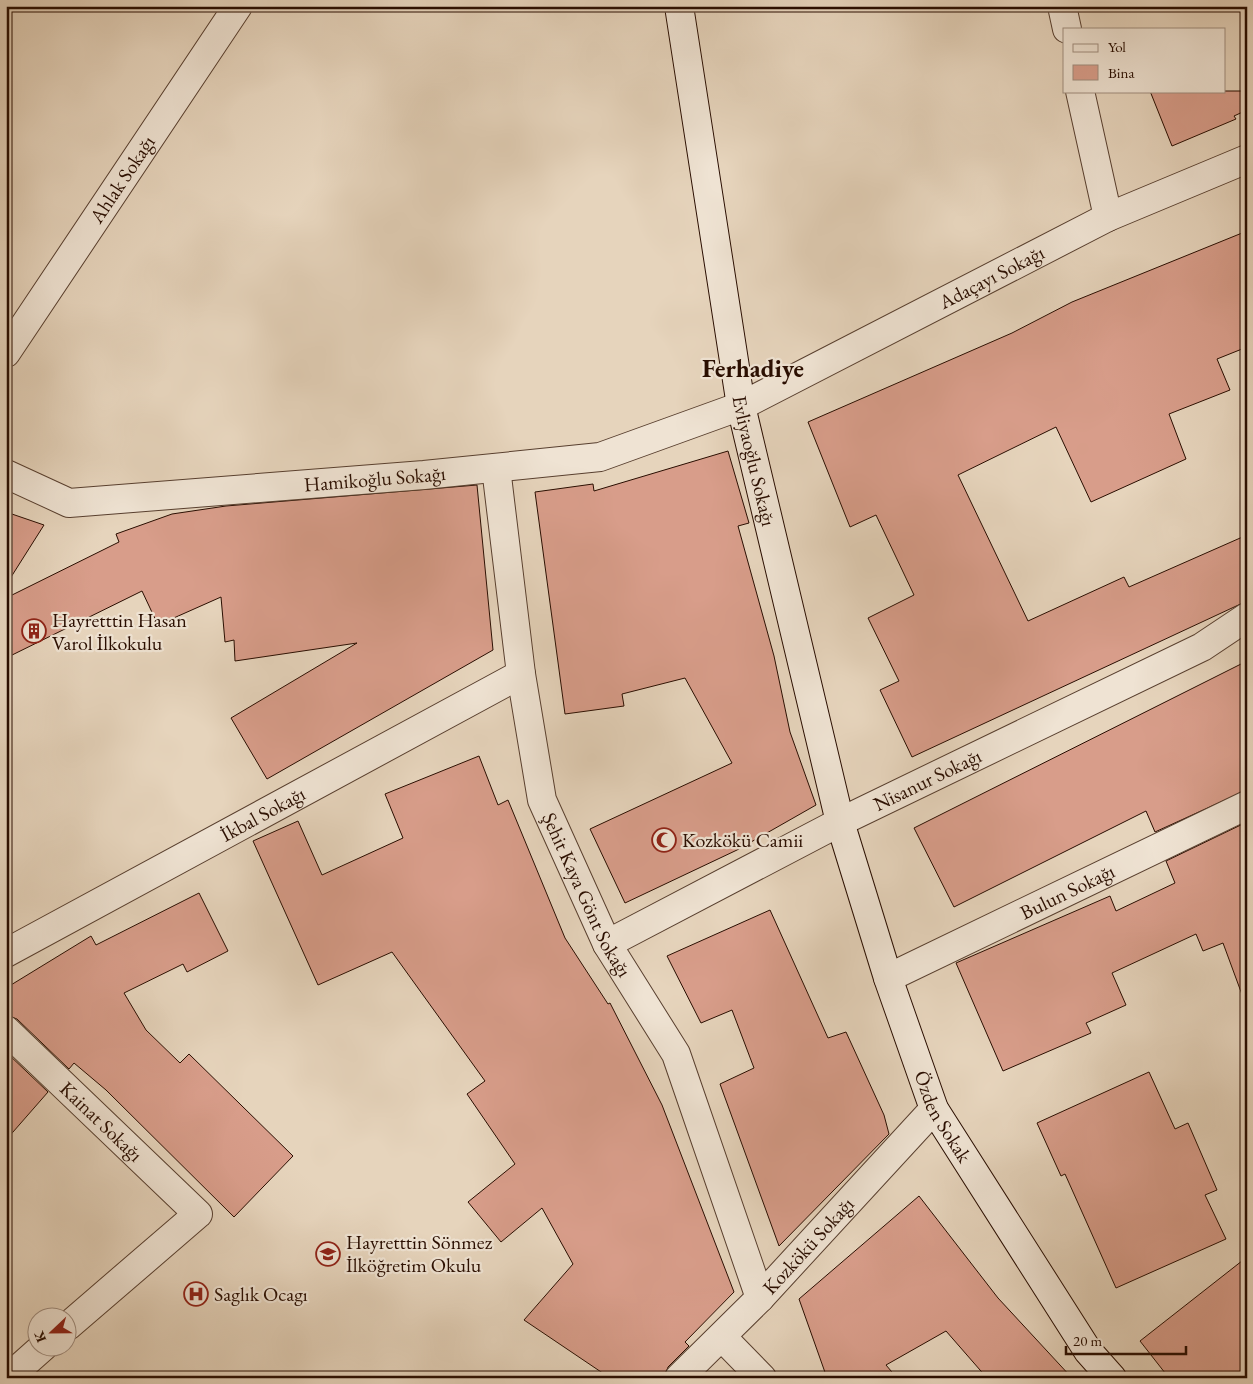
<svg xmlns="http://www.w3.org/2000/svg" width="1253" height="1384" viewBox="0 0 1253 1384" font-family="'EB Garamond',serif">
<rect width="100%" height="100%" fill="#e6d4bc"/>
<filter id="stains"><feTurbulence type="fractalNoise" baseFrequency=".004" numOctaves="4"/><feColorMatrix values="0 0 0 0 .2 0 0 0 0 .09 0 0 0 0 .02 0 0 0 .5 -.17"/></filter>
<radialGradient id="worn" r=".72"><stop offset=".6" stop-color="#630" stop-opacity="0"/><stop offset="1" stop-color="#630" stop-opacity=".3"/></radialGradient>
<!-- building -->
<g fill="#d89d8a" stroke="#290d00">
<polygon points="1150,91 1247,91 1247,110 1234,116 1236,119 1172,146"/>
<polygon points="1247,231 1247,347 1217,359 1230,390 1169,414 1186,459 1091,502 1056,427 958,475 1028,621 1124,577 1129,587 1247,535 1247,601 912,757 880,690 899,681 868,618 914,595 876,515 850,527 808,422 1012,333 1072,302"/>
<polygon points="728,451 749,523 738,526 774,656 790,732 816,805 737,850 625,903 590,829 732,763 685,678 622,694 624,706 565,714 535,492 593,484 594,491"/>
<polygon points="477,485 493,650 267,779 231,718 357,643 235,661 234,640 225,642 221,597 158,625 142,591 6,658 6,598 119,542 116,534 172,514 226,506"/>
<polygon points="6,512 44,525 6,585"/>
<polygon points="1247,661 1247,790 1155,832 1146,811 954,907 914,828"/>
<polygon points="479,756 498,805 508,800 565,938 608,1004 610,1003 662,1105 734,1292 685,1342 689,1346 668,1367 664,1378 610,1378 524,1320 573,1264 542,1208 501,1242 468,1202 515,1164 467,1094 485,1081 392,952 318,985 253,841 298,821 322,875 403,838 385,794"/>
<polygon points="1247,822 1247,999 1244,1000 1223,943 1203,951 1196,934 1112,973 1126,1005 1086,1023 1091,1033 1003,1071 956,963 1110,896 1116,911 1175,883 1166,861"/>
<polygon points="199,893 228,951 187,972 183,964 124,993 146,1030 180,1063 189,1054 293,1156 234,1217 106,1090 74,1063 69,1069 17,1019 6,1015 6,988 91,936 96,945"/>
<polygon points="770,910 828,1038 846,1032 884,1115 889,1134 779,1246 720,1084 754,1068 732,1010 701,1023 667,956"/>
<polygon points="6,1052 48,1092 6,1140"/>
<polygon points="1149,1072 1175,1129 1188,1123 1217,1190 1205,1195 1226,1239 1116,1288 1065,1174 1061,1176 1037,1123"/>
<polygon points="919,1196 998,1298 1072,1378 987,1378 946,1331 886,1365 897,1378 827,1378 799,1299"/>
<polygon points="1247,1257 1247,1378 1169,1378 1140,1341"/>
</g>
<g fill="none" stroke-linecap="round" stroke-linejoin="round">
<!-- minor casing -->
<g stroke="#583f2f" stroke-width="30">
<g id="minor">
<polyline points="1062,6 1067,29"/>
<polyline points="1080,91 1108,217"/>
<path id="s1" d="M 6,353 L 238,6"/>
<path id="s2" d="M 496,468 L 521,674 L 542,800 L 607,944 L 676,1054 L 760,1298"/>
<path id="s3" d="M 607,944 L 840,822 L 1202,647 L 1247,617"/>
<path id="s4" d="M 6,953 L 521,674"/>
<path id="s5" d="M 888,978 L 1247,805"/>
<path id="s6" d="M 6,1030 L 198,1214 L 68,1326"/>
<polyline points="722,1337 762,1378"/>
<polyline points="8,1378 44,1346"/>
<path id="s7" d="M 679,1378 L 760,1298 L 934,1109"/>
</g>
</g>
<!-- tertiary casing -->
<g stroke="#583f2f" stroke-width="30">
<g id="tertiary">
<path id="s8" d="M 6,474 L 69,503 L 424,475 L 600,457 L 741,406 L 1108,217 L 1247,159"/>
</g>
</g>
<!-- secondary casing -->
<g stroke="#290d00" stroke-width="30">
<g id="secondary">
<path id="s9" d="M 679,6 L 741,406 L 840,822 L 888,978 L 934,1109 L 1088,1351 L 1112,1378"/>
</g>
</g>
<!-- minor -->
<use href="#minor" stroke="#efe3d3" stroke-width="28"/>
<!-- tertiary -->
<use href="#tertiary" stroke="#efe3d3" stroke-width="28"/>
<!-- secondary -->
<use href="#secondary" stroke="#efe3d3" stroke-width="28"/>
</g>
<!-- icons -->
<defs>
<g id="building-ring" transform="scale(1.25)"><circle r="9.5" fill="#efe3d3" stroke="#8f2418" stroke-width="1.5"/><path d="M-4-6H4V6H1V3H-1V6H-4ZM-2.5-4.3h1.7v1.8h-1.7ZM.8-4.3h1.7v1.8H.8ZM-2.5-1h1.7V.8h-1.7ZM.8-1h1.7V.8H.8Z" fill="#8f2418"/></g>
<g id="mosque-ring" transform="scale(1.25)"><circle r="9.5" fill="#efe3d3" stroke="#8f2418" stroke-width="1.5"/><path d="M3.5-4.9A6 6 0 1 0 3.5 4.9A5 5 0 1 1 3.5-4.9Z" fill="#8f2418"/></g>
<g id="school-ring" transform="scale(1.25)"><circle r="9.5" fill="#efe3d3" stroke="#8f2418" stroke-width="1.5"/><path d="M0-5L7-2L0 1L-7-2ZM-4 1L0 2.5L4 1V4Q0 6-4 4Z" fill="#8f2418"/></g>
<g id="hospital-ring" transform="scale(1.25)"><circle r="9.5" fill="#efe3d3" stroke="#8f2418" stroke-width="1.5"/><path d="M-5-5h3v3.5h4V-5h3V5h-3V1.5h-4V5h-3Z" fill="#8f2418"/></g>
</defs>
<g fill-rule="evenodd">
<use href="#building-ring" x="34" y="631"/>
<use href="#mosque-ring" x="664" y="840"/>
<use href="#school-ring" x="328" y="1254"/>
<use href="#hospital-ring" x="196" y="1294"/>
</g>
<g text-anchor="middle" stroke-width="4.5" stroke-linejoin="round" paint-order="stroke">
<!-- street labels -->
<g font-size="20" fill="#290d00" stroke="#efe3d3">
<text dy="7" stroke="none"><textPath href="#s1" startOffset="209">Ahlak Sokağı</textPath></text>
<text dy="7" stroke="none"><textPath href="#s8" startOffset="1034">Adaçayı Sokağı</textPath></text>
<text dy="7" stroke="none"><textPath href="#s9" startOffset="461">Evliyaoğlu Sokağı</textPath></text>
<text dy="7" stroke="none"><textPath href="#s8" startOffset="376">Hamikoğlu Sokağı</textPath></text>
<text dy="7" stroke="none"><textPath href="#s3" startOffset="360">Nisanur Sokağı</textPath></text>
<text dy="7" stroke="none"><textPath href="#s4" startOffset="292">İkbal Sokağı</textPath></text>
<text dy="7" stroke="none"><textPath href="#s5" startOffset="199">Bulun Sokağı</textPath></text>
<text dy="7" stroke="none"><textPath href="#s2" startOffset="440">Şehit Kaya Gönt Sokağı</textPath></text>
<text dy="7" stroke="none"><textPath href="#s9" startOffset="1145">Özden Sokak</textPath></text>
<text dy="7" stroke="none"><textPath href="#s6" startOffset="132">Kainat Sokağı</textPath></text>
<text dy="7" stroke="none"><textPath href="#s7" startOffset="185">Kozkökü Sokağı</textPath></text>
</g>
<!-- poi labels -->
<g font-size="20" fill="#290d00" stroke="#efe3d3" text-anchor="start">
<text x="52" y="627">Hayretttin Hasan<tspan x="52" dy="23">Varol İlkokulu</tspan></text>
<text x="682" y="847">Kozkökü Camii</text>
<text x="346" y="1249">Hayretttin Sönmez<tspan x="346" dy="23">İlköğretim Okulu</tspan></text>
<text x="214" y="1301">Saglık Ocagı</text>
</g>
<!-- district labels -->
<g font-size="25" font-weight="bold" fill="#290d00" stroke="#efe3d3">
<text x="753" y="377">Ferhadiye</text>
</g>
</g>
<!-- margin -->
<rect width="1253" height="1384" fill="none" stroke="#e6d4bc" stroke-width="25"/>
<rect x="8" y="8" width="1238" height="1369" fill="none" stroke="#290d00" stroke-width="2.5"/>
<rect x="12" y="12" width="1228" height="1359" fill="none" stroke="#290d00"/>
<!-- legend -->
<rect x="1063" y="28" width="162" height="65" fill="#efe3d3" stroke="#a08d7f"/>
<rect x="1073" y="44" width="25" height="8" fill="#efe3d3" stroke="#a08d7f"/>
<text x="1108" y="52" font-size="15" fill="#290d00">Yol</text>
<rect x="1073" y="65" width="25" height="15" fill="#d89d8a" stroke="#a08d7f"/>
<text x="1108" y="78" font-size="15" fill="#290d00">Bina</text>
<!-- north arrow -->
<g transform="translate(52 1332) rotate(248)"><circle r="24" fill="#efe3d3" stroke="#a08d7f"/>
<path d="M0-4L9 19L0 12L-9 19Z" fill="#8f2418"/>
<text y="-8" font-size="14" font-weight="bold" text-anchor="middle" fill="#290d00">K</text>
</g>
<!-- scale -->
<path d="M1066 1346v8h120v-8" fill="none" stroke="#290d00" stroke-width="2.5"/>
<text x="1073" y="1346" font-size="15" fill="#290d00" stroke="#efe3d3" stroke-width="4" paint-order="stroke">20 m</text>
<rect width="100%" height="100%" filter="url(#stains)"/>
<rect width="100%" height="100%" fill="url(#worn)"/>
</svg>
